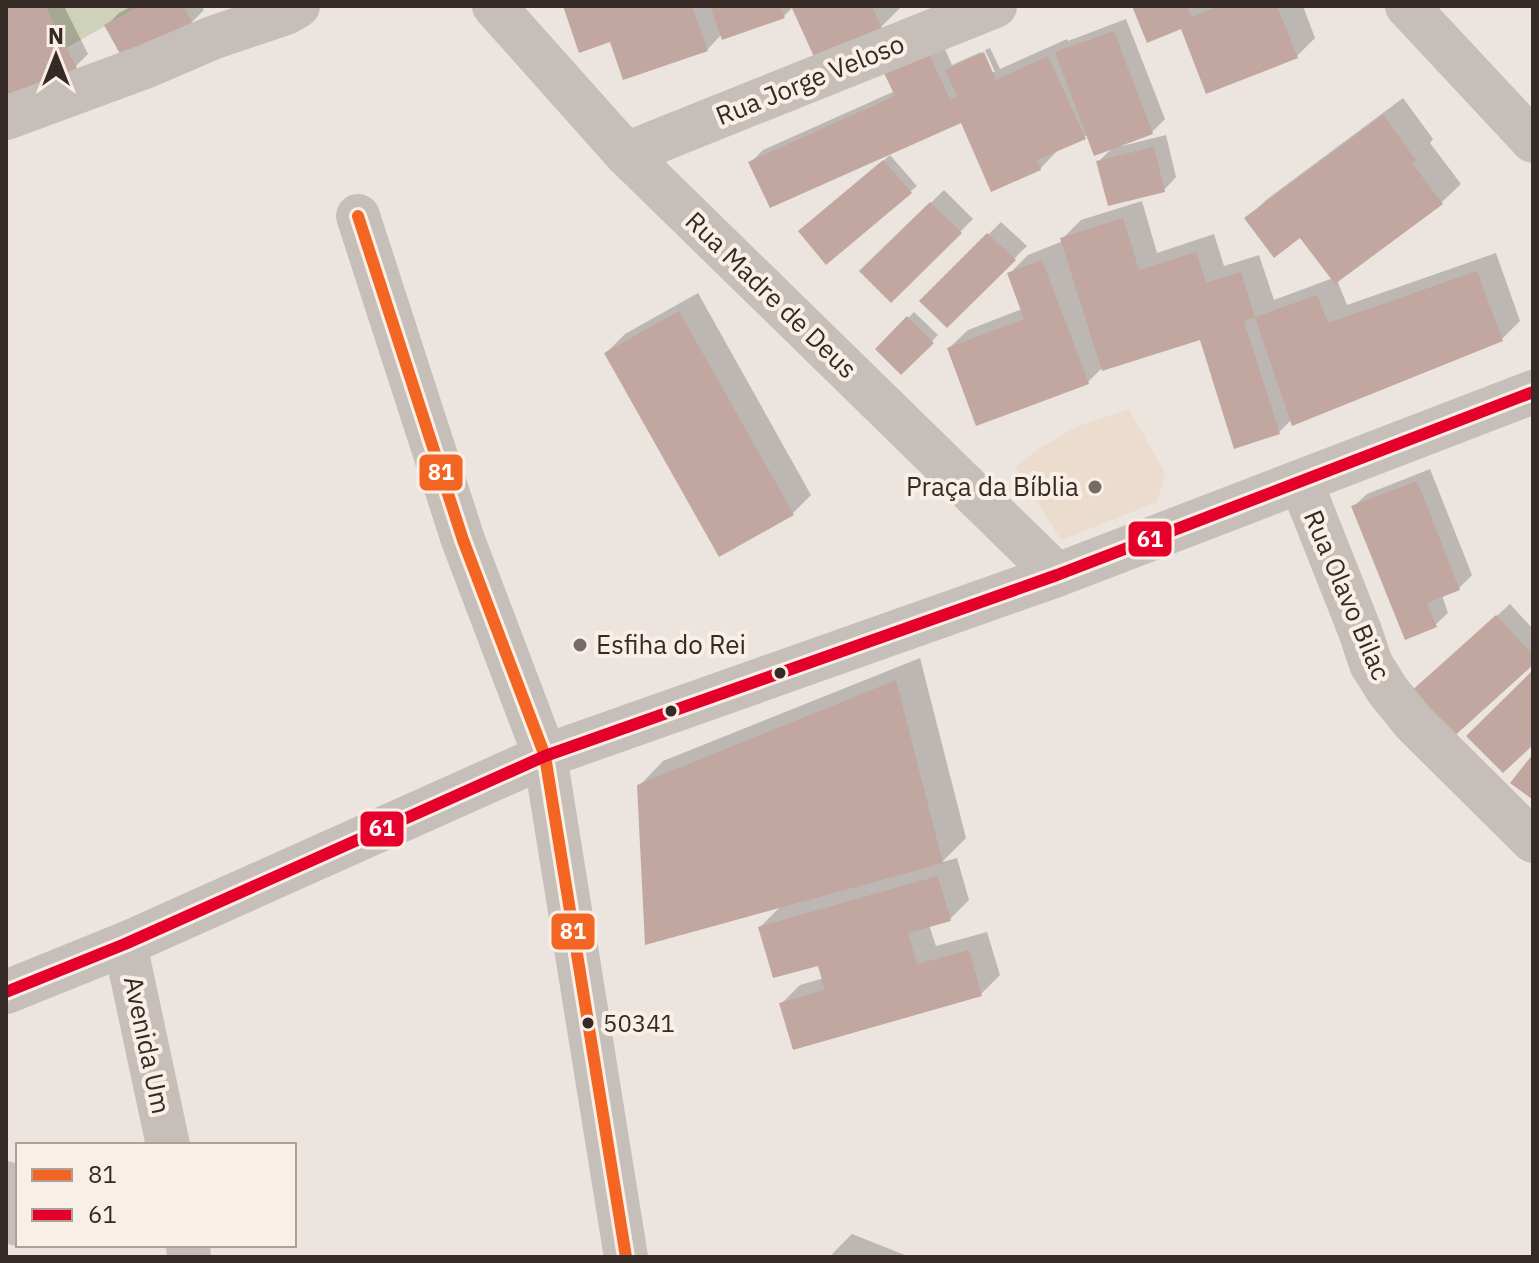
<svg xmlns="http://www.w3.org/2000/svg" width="1539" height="1263" viewBox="0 0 1539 1263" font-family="'IBM Plex Sans',sans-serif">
<rect width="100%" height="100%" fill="#ece5df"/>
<!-- green -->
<polygon fill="#ced2b8" points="45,6 141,6 66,48"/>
<!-- plaza -->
<polygon fill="#ebdccd" points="1129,409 1165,473 1157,502 1061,540 1015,467 1038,449 1078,426"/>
<!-- shadow -->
<g fill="#0003">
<polygon points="6,6 64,6 88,54 75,67"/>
<polygon points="132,6 202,6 204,10 192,22 106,26 119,13"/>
<polygon points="565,6 899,6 900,8 881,27 793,7 784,16 722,34 707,50 611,40"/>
<polygon points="1135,6 1303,6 1315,38 1296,57 1182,27"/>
<polygon points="1126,19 1165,119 1152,132 1121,144 1122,146 1166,135 1176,177 1164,190 1098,162 1114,146 1088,134 1084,137 1058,150 1040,169 962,121 751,162 763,150 895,91 942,42 952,65 981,52 991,72 995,72 985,50 990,48 1000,69 1067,39 1068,41"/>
<polygon points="1403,98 1433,139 1430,143 1461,184 1442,202 1337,280 1347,305 1496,253 1520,321 1502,339 1292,419 1279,432 1202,337 1101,369 1088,382 949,348 968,330 1022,309 1009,274 1028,255 1063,241 1062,239 1081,220 1142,201 1157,253 1214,234 1224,266 1259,255 1274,300 1333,278 1300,235 1247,219 1266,200"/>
<polygon points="890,155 917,186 876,221 863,178"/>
<polygon points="944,190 973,219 891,300 862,271"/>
<polygon points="1001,222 1027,246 947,325 922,301"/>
<polygon points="698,293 811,495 793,513 606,353 625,334"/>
<polygon points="914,312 938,335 901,373 878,349"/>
<polygon points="1430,469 1472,575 1459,588 1442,595 1448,613 1435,625 1354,506 1367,494"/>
<polygon points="1510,604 1533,629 1533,662 1424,682"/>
<polygon points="920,658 966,838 942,862 957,858 969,900 950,919 929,925 936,946 987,932 1000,975 981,994 782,1003 800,985 824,978 820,963 760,927 782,905 639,786 663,761"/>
<polygon points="852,1234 910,1257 831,1257 833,1253"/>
</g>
<!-- building -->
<g fill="#c1a7a0">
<polygon points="6,6 45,6 77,68 6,104"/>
<polygon points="140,6 183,6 193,24 124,61 104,25"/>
<polygon points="563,6 692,6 708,51 623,80 610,42 579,53"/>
<polygon points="710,6 780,6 785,18 722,40"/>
<polygon points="791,6 872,6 882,29 815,59"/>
<polygon points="1132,6 1187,6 1192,17 1220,6 1277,6 1298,58 1206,94 1181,29 1147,43"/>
<polygon points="1114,31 1153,134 1094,156 1055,52"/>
<polygon points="984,52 996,80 1048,56 1086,139 1037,160 1041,170 991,192 961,123 770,208 748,162 895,96 884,73 929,53 950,100 957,96 945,70"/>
<polygon points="1383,115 1416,160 1412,163 1443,204 1335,284 1300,238 1274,258 1244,218"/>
<polygon points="1154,147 1165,192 1108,206 1096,161"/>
<polygon points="883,160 912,193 826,265 798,231"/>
<polygon points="930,202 962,233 891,303 859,271"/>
<polygon points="1123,218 1139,270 1196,252 1206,283 1241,272 1255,317 1244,321 1280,434 1234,449 1200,340 1102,371 1060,238"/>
<polygon points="987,233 1016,260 947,328 919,301"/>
<polygon points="1042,260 1089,384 976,426 947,348 1024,319 1007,273"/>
<polygon points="1477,271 1503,341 1292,426 1255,317 1317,295 1328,323"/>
<polygon points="679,311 794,515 719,557 604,353"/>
<polygon points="907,316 934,343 901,375 875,349"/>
<polygon points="1417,481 1460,590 1427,603 1437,627 1405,640 1351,506"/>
<polygon points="1496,615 1533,655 1533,665 1450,740 1408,694"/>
<polygon points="1533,670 1533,745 1503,773 1466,736"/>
<polygon points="896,680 943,863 645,945 637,785"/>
<polygon points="1533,754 1533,800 1510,783"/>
<polygon points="938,876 951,921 908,933 917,964 969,950 982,996 793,1050 779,1003 825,990 818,966 773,978 758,927"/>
</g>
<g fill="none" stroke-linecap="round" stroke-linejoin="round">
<!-- minor -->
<g stroke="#c6beb8" stroke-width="44">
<polyline points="494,6 626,154 1057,575"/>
<polyline points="1407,6 1533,141"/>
<polyline points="6,118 147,66 212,38 286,13 298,6"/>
<polyline points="626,154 995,6"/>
<polyline points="358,216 463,540 545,756 626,1257"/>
<polyline points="1301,482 1360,631 1371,664 1388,691 1414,723 1533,841"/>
</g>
<!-- tertiary -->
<g stroke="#c6beb8" stroke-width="44">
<polyline points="125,944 168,1145"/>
<polyline points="6,992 125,944 545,756 1057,575 1533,392"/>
<polyline points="6,1183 18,1224"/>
<polyline points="188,1245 189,1257"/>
</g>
<!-- bus-1 casing -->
<g stroke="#faefe6" stroke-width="18">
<polyline id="bus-1" points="358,216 463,540 545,756 626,1257"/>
</g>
<!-- bus-2 casing -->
<g stroke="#faefe6" stroke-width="18">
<polyline id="bus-2" points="6,992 125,944 545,756 1057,575 1533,392"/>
</g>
<!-- bus-1 -->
<use href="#bus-1" stroke="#f26522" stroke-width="12"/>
<!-- bus-2 -->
<use href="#bus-2" stroke="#e4002b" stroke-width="12"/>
</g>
<!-- markers -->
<g fill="#766b67" stroke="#faefe6" stroke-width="3">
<circle cx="1095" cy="487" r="8"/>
<circle cx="580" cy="645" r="8"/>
</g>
<g fill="#362a26" stroke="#faefe6" stroke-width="3">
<circle cx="780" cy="673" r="7"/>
<circle cx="671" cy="711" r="7"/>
<circle cx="588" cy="1023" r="7"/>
</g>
<g text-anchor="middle" stroke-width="8" stroke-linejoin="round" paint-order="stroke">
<!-- bus labels -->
<g font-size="24" fill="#362a26" stroke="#faefe6" text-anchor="start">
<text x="603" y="1032">50341</text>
</g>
<!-- street labels -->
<g font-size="26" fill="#362a26" stroke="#faefe6">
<text transform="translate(810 80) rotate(-22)" y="9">Rua Jorge Veloso</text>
<text transform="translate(771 295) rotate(44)" y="9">Rua Madre de Deus</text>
<text transform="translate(1347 595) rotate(67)" y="9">Rua Olavo Bilac</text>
<text transform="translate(147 1045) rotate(78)" y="9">Avenida Um</text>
</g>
<!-- poi labels -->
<g font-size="26" fill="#362a26" stroke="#faefe6" text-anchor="end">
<text x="1079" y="496">Praça da Bíblia</text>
<text x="596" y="654" text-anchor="start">Esfiha do Rei</text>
</g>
</g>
<g stroke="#faefe6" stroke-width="3">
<rect x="418" y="453" width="46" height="39" rx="8" fill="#f26522"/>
<rect x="1127" y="520" width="46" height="38" rx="8" fill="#e4002b"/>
<rect x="359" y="810" width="46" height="38" rx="8" fill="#e4002b"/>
<rect x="550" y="912" width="46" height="39" rx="8" fill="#f26522"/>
</g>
<g font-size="22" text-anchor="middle" font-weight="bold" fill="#fff">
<text x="441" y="480">81</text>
<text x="1150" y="547">61</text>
<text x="382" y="836">61</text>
<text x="573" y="939">81</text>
</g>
<!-- border -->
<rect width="1539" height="1263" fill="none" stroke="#362a26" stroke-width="16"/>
<!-- legend -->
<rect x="16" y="1143" width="280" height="104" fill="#faefe6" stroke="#aca099" stroke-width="2"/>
<rect x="32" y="1169" width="40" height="12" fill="#f26522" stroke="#aca099" stroke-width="2"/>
<text x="88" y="1183" font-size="24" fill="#362a26">81</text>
<rect x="32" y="1209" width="40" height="12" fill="#e4002b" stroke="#aca099" stroke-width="2"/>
<text x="88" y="1223" font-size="24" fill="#362a26">61</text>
<!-- north arrow -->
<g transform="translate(56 56)" stroke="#faefe6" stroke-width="6" paint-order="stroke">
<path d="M0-6L14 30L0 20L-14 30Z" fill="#362a26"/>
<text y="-12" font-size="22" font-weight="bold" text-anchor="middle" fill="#362a26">N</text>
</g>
</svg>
